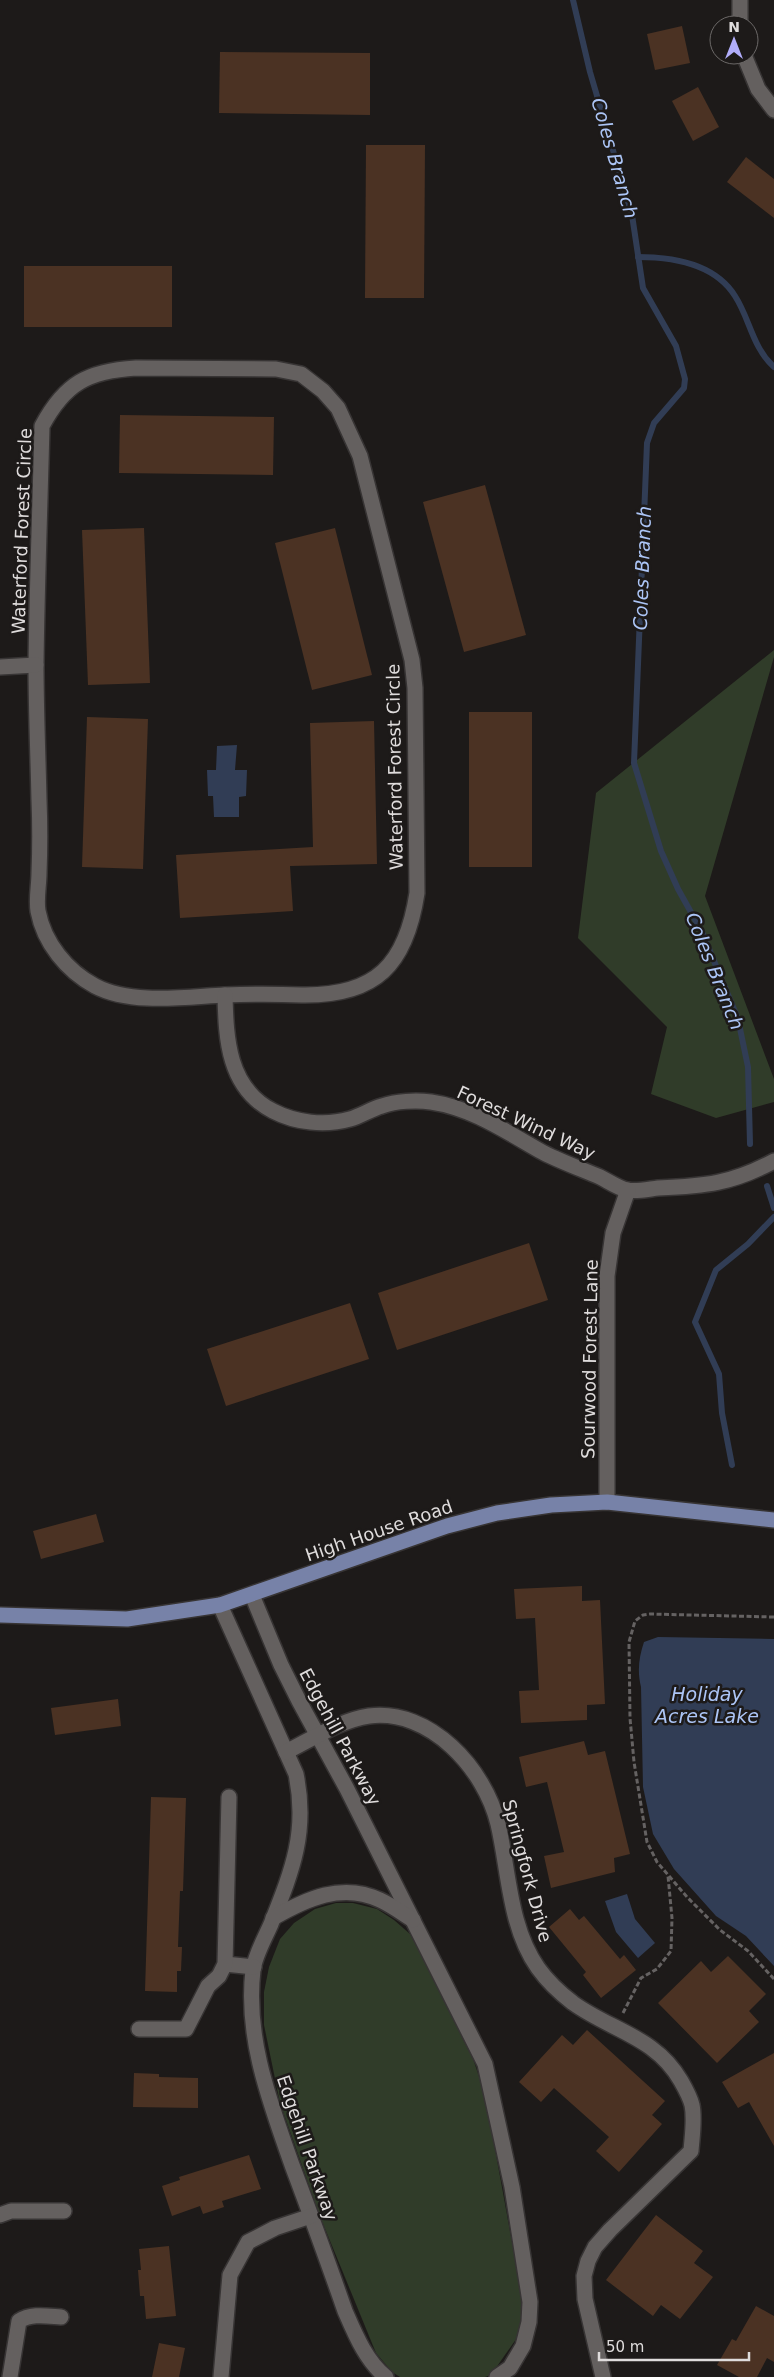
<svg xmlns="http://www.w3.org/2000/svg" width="774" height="2377" viewBox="0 0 774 2377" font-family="'DejaVu Sans',sans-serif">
<rect width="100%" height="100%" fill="#1d1a19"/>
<!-- green -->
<g fill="#303c29">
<polygon points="774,650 774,657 705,896 774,1079 774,1102 716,1118 651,1094 667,1027 578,938 596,793"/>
<polygon points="336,1903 353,1903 377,1909 394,1920 410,1934 444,1995 470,2050 485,2094 524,2308 521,2332 491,2375 485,2377 400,2377 392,2372 376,2353 319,2214 280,2103 264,2025 264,1992 269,1967 280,1939 294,1923 315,1909"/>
</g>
<!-- water -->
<g fill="#313d55">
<polygon points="237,745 235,770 247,770 246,796 239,797 239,817 214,817 213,796 208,796 207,770 216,770 217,746"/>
<path d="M 658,1637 L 774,1639 L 774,1966 L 746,1936 L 716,1916 L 674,1869 L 653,1834 L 643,1787 L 641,1687 C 637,1671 639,1657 644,1642 Z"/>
<polygon points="627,1894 635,1919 655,1943 638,1958 616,1932 605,1901"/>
</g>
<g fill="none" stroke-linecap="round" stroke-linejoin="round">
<!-- stream -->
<g stroke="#313d55" stroke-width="6">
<polyline points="573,0 590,72 632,215 643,288 676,346 685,379 684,388 654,423 647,443 634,763 661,851 678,889 702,932 738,1019 748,1067 750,1144"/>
<path d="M 638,257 C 672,257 715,264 735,296 C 750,319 752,347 774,367"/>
<polyline points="767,1186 774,1208"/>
<polyline points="732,1465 722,1413 719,1374 695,1322 716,1270 748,1244 774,1217"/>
</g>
</g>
<!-- building -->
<g fill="#4b3223">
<polygon points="682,26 690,63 655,70 647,34"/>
<polygon points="220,52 370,53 370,115 219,113"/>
<polygon points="698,87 719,127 693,141 672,101"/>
<polygon points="366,145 425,145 424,298 365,298"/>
<polygon points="746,157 774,179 774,218 727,182"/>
<rect x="24" y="266" width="148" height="61"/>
<polygon points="120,415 274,417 273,475 119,473"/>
<polygon points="485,485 526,635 464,652 423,502"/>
<polygon points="144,528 150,683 88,685 82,530"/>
<polygon points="335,528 372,675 312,690 275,543"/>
<rect x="469" y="712" width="63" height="155"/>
<polygon points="87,717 148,719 143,869 82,867"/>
<polygon points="374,721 377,864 290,866 293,911 180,918 176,855 313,847 310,723"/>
<polygon points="529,1243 548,1300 397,1350 378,1293"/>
<polygon points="350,1303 369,1359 226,1406 207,1349"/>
<polygon points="96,1514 104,1542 41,1559 33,1531"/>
<polygon points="582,1586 582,1601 600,1600 605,1704 587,1705 587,1720 521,1723 519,1691 539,1690 535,1618 516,1619 514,1589"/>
<polygon points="118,1699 121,1726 55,1735 51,1708"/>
<polygon points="584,1741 588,1755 605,1751 630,1854 614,1858 615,1872 551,1888 544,1856 564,1852 547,1782 526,1787 519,1757"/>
<polygon points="151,1797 186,1798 183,1891 180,1891 178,1947 182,1947 181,1971 177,1971 177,1992 145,1991"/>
<polygon points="570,1909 579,1920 584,1916 620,1959 624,1955 636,1970 601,1998 583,1975 586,1972 549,1927"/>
<polygon points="728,1956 766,1994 749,2011 759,2022 717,2063 658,2003 701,1961 711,1972"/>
<polygon points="587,2030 665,2101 652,2115 662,2124 619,2172 596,2151 609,2137 554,2088 541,2102 519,2082 562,2035 573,2045"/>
<polygon points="774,2053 774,2146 749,2102 738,2108 722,2082"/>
<polygon points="134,2073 159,2074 159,2077 198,2078 198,2108 133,2107"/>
<polygon points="249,2155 261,2189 222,2201 224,2207 203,2214 200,2206 172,2216 162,2186 180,2180 179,2177"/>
<polygon points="656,2215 703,2251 694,2263 713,2277 680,2319 661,2305 653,2316 606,2280"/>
<polygon points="169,2246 176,2316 146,2319 144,2296 140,2296 138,2270 141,2270 139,2249"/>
<polygon points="756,2306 774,2316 774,2362 767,2358 757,2377 739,2377 717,2365 732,2339 736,2341"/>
<polygon points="159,2343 185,2348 179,2377 152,2377"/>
</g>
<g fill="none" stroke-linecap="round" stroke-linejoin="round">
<!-- minor casing -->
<g stroke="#373434" stroke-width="18">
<g id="minor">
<polyline points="740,25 740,0"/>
<polyline points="744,55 758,89 774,110"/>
<path d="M 136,368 L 276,369 L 301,374 L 323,391 L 338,408 L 360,456 L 412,660 L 415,688 L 417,893 C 406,965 376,996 302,995 C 276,994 250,994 224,995 C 185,997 131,1005 95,986 C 67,971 44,943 38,911 C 36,899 39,885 39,873 C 40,848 40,824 39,800 C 38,755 36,709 36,664 C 37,585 40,506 42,426 C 65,383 88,371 136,368 Z"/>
<polyline points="0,667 36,665"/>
<path d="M 225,995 C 226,1039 228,1088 273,1111 C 296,1123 325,1126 350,1119 C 361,1116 371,1109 382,1106 C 396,1101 416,1100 431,1102 C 473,1108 508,1133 544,1153 C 562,1162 581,1169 600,1177 C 608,1181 618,1188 627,1190 C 636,1192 649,1189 658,1188 C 705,1186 731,1184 774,1161"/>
<polyline points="607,1502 607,1276 613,1233 628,1190"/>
<polyline points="252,1595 281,1665 299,1701 347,1789 485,2064 512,2187 530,2302 529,2322 523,2346 510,2368 497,2377"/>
<path d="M 220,1605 L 296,1774 C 308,1832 292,1871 271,1924 C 265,1938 255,1955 253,1970 C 245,2038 270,2102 292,2165 C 310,2213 328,2262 345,2311 C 355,2334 366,2361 386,2377"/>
<path d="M 286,1752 C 312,1739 341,1720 369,1716 C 430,1708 485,1769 498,1824 C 509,1871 509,1927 538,1968 C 548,1982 560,1993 573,2003 C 612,2031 656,2037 681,2081 C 685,2088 690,2097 692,2105 C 695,2119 692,2137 691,2151 L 610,2230 L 595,2247 L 588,2261 L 584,2276 L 585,2299 L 603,2377"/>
<path d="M 273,1918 C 306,1899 342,1882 380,1900 C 391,1905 402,1913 413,1920"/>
<polyline points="225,1964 254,1967"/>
<polyline points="139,2029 186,2029 208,1986 219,1976 225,1964 229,1797"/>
<polyline points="0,2215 11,2211 64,2211"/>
<path d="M 10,2377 L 19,2321 C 31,2313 47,2316 61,2317"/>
<polyline points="221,2377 230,2275 248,2242 275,2228 311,2216"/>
</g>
</g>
<!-- major casing -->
<g stroke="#373434" stroke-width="18">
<polyline id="major" points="0,1615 127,1619 220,1605 447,1526 497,1513 551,1505 607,1502 774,1520"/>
</g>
<!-- path -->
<g stroke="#656262" stroke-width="3" stroke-dasharray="5 2.5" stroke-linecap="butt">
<polyline points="774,1617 650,1614 643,1615 635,1621 629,1642 630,1718 634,1762 647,1842 657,1862 687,1897 720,1930 748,1951 774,1979"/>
<polyline points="623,2013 641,1978 657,1969 671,1951 672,1918 668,1876"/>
</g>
<!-- minor -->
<use href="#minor" stroke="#64605f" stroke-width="15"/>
<!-- major -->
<use href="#major" stroke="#7782a8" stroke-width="15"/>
</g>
<g text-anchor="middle" stroke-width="5" stroke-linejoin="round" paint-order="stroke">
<!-- street labels -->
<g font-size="18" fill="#dfdcdc" stroke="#1d1a19">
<text transform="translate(22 531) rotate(-88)" y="6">Waterford Forest Circle</text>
<text transform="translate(395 767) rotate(-91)" y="6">Waterford Forest Circle</text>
<text transform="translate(526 1123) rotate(25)" y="6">Forest Wind Way</text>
<text transform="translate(590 1359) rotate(-89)" y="6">Sourwood Forest Lane</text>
<text transform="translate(379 1531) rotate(-19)" y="6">High House Road</text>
<text transform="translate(340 1737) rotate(62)" y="6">Edgehill Parkway</text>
<text transform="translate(527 1871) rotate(75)" y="6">Springfork Drive</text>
<text transform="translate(307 2148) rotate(71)" y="6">Edgehill Parkway</text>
</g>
<!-- water labels -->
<g font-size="19" font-style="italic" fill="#acc5f6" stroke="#1d1a19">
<text transform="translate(615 158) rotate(74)" y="7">Coles Branch</text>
<text transform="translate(642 568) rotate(-88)" y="7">Coles Branch</text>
<text transform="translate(715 971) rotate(68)" y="7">Coles Branch</text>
<text x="707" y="1701">Holiday<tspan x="707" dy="22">Acres Lake</tspan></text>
</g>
</g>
<!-- north arrow -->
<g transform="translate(734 40)"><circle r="24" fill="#1d1a19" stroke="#6b6867"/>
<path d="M0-4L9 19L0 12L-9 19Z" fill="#b1adfa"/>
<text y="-8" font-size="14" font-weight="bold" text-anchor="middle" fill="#dfdcdc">N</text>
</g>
<!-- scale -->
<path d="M599 2352v8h150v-8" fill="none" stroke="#dfdcdc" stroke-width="2.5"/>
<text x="606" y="2352" font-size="15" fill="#dfdcdc" stroke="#1d1a19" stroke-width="4" paint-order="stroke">50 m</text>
</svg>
